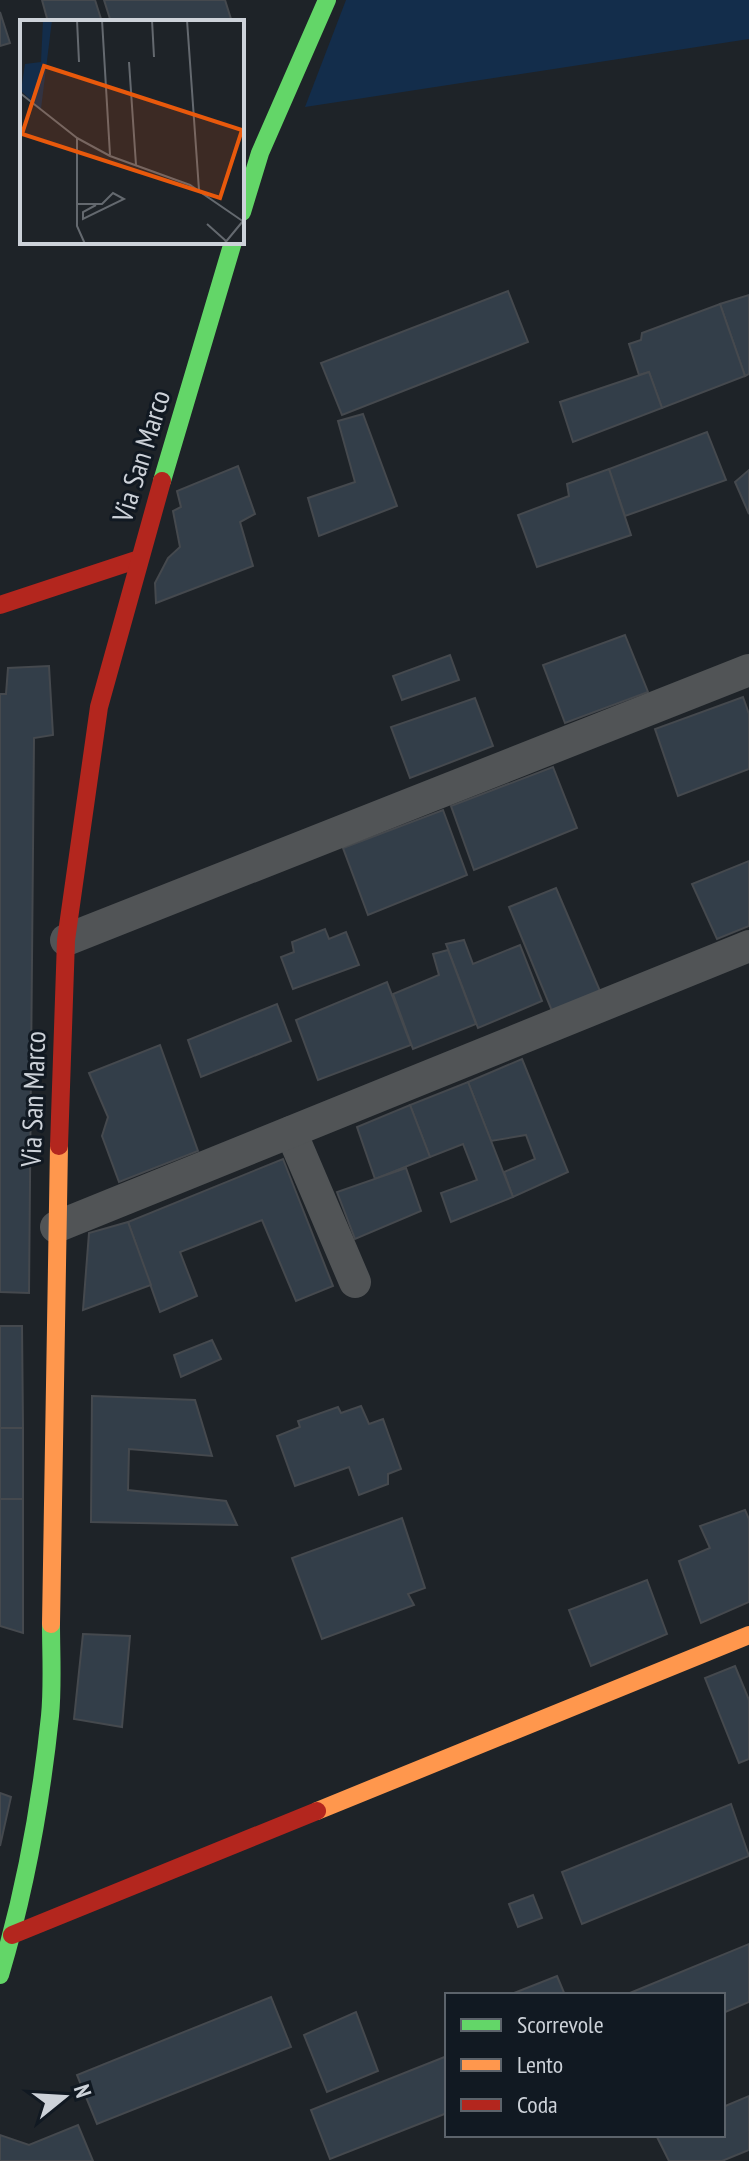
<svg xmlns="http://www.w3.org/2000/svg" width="749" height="2161" viewBox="0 0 749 2161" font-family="'PT Sans Narrow',sans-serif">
<rect width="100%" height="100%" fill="#1e2328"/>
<!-- green -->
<polygon fill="#132d4b" points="346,0 749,0 749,39 305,107"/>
<!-- building -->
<g fill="#333e49" stroke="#45494e" stroke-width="2">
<polygon points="42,0 95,0 102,22 48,22"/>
<polygon points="104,0 225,0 231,19 215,22 111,22"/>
<polygon points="0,12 10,43 0,46"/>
<polygon points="508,291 528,342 342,415 321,363"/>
<polygon points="749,295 749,374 745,376 720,304"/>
<polygon points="720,304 745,376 662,408 649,372 639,375 629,344 641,340 642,333"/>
<polygon points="649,372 662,408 573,442 560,402"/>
<polygon points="363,414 397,506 319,536 308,498 355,482 338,421"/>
<polygon points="707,432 726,480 625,516 609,469"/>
<polygon points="238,466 255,514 240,522 253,566 156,603 155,583 168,558 180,547 173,511 181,507 177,491"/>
<polygon points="609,469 631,535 537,567 518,515 569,496 567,484"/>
<polygon points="749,470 749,514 735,482"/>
<polygon points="625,635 648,692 565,723 543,665"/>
<polygon points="450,655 459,680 402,700 393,676"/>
<polygon points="49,666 53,735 34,738 29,1293 0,1292 0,694 6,694 8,668"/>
<polygon points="743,697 749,714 749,769 678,796 655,729"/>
<polygon points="475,698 493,746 410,778 391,727"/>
<polygon points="553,767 577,828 474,870 451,806"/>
<polygon points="443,810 467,875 368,915 343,848"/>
<polygon points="749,861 749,926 717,939 692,884"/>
<polygon points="556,888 600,991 552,1011 509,907"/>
<polygon points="325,929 329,939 346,932 359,965 293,989 281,957 294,952 292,942"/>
<polygon points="464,940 473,964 520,945 542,1001 478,1028 446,944"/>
<polygon points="448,950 476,1024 413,1049 393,994 439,975 433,954"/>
<polygon points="387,982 411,1045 318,1080 296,1020"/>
<polygon points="277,1004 291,1041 201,1077 188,1040"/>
<polygon points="160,1045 198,1151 119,1182 102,1136 108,1117 89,1073"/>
<polygon points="522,1059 568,1172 513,1197 504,1172 535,1159 526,1135 491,1141 468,1082"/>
<polygon points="468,1082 513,1197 451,1222 441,1193 477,1180 463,1144 430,1157 410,1105"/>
<polygon points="410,1105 430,1157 375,1179 357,1127"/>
<polygon points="283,1159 333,1286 296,1301 262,1220 180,1252 197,1296 160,1312 128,1222"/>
<polygon points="406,1168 421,1211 355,1239 337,1192"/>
<polygon points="128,1222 151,1285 83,1310 89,1233"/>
<polygon points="0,1326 22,1326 23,1428 0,1428"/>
<polygon points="212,1340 221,1359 181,1377 174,1355"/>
<polygon points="92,1396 195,1400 212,1456 129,1449 128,1490 226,1501 237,1525 91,1522"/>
<polygon points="361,1406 369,1424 383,1419 401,1469 388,1474 388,1484 359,1495 349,1467 295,1486 277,1436 300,1427 298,1421 338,1407 341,1413"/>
<rect x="0" y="1428" width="23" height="71"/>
<polygon points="0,1499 23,1499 23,1633 0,1626"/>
<polygon points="745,1510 749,1519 749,1602 701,1623 679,1561 710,1548 700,1526"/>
<polygon points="402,1518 425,1588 408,1594 414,1605 322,1639 292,1558"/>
<polygon points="647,1580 667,1634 591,1666 569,1610"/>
<polygon points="83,1634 130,1636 122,1727 74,1719"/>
<polygon points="735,1666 749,1700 749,1759 739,1763 705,1678"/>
<polygon points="0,1793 11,1797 0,1846"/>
<polygon points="731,1804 749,1856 582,1924 562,1872"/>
<polygon points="533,1895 542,1918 518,1927 509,1904"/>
<polygon points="749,1944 749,2002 723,2013 723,1995 625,1995"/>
<polygon points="557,1976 565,1995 509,1995"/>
<polygon points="271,1997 291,2047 97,2124 77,2075"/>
<polygon points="356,2012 378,2071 327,2092 304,2035"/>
<polygon points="447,2056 447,2113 330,2159 311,2110"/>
<polygon points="749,2096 749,2150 722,2161 669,2161 656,2135 723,2135 723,2107"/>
<polygon points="78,2125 93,2161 0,2161 0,2135 29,2145"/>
</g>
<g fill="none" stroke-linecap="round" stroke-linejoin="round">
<!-- street -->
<g stroke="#515456" stroke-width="32">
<polyline points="66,940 749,670"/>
<polyline points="291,1132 355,1282"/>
<polyline points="56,1227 749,946"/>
</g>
<!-- fast -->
<g stroke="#63d668" stroke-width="18">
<polyline points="242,212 260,153 327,0"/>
<polyline points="162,481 233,242"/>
<path d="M 0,1975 C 25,1891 41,1803 50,1716 C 53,1686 51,1654 51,1624"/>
</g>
<!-- slow -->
<g stroke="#ff974d" stroke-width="18">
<polyline points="51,1624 59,1146"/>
<polyline points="317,1811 749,1635"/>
</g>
<!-- jam -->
<g stroke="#b3261e" stroke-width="18">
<polyline points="0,605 139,559"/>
<polyline points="59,1146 66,940 99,707 162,481"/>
<polyline points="12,1935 317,1811"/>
</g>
</g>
<g text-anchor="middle" stroke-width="6" stroke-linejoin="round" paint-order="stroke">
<!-- street labels -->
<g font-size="28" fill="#cdd2d9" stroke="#111922">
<text transform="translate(141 456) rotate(-73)" y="10">Via San Marco</text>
<text transform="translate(33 1099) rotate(-88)" y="10">Via San Marco</text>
</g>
</g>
<!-- overview -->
<g transform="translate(20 20)">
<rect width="224" height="224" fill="#1e2328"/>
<path d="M 23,0 L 32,0 L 21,89 L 1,71 L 5,44 L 21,42 Z" fill="#132d4b"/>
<path fill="none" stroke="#64696f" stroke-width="2" d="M 57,0 L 59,42M 82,0 L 90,135M 132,0 L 134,37M 167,0 L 179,170M 109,42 L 116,145M 0,73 L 57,118 L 57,206 L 65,224M 57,118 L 90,136 L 170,165 L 224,202M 57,184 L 82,184 L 93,173 L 104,179 L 63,199 L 63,192 L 76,185M 187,204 L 206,221M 204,224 L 223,201"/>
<path fill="#e8590c" fill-opacity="0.15" stroke="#e8590c" stroke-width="4" d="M 24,46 L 222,110 L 200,178 L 2,114 Z"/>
<rect width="224" height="224" fill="none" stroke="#cdd2d9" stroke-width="4"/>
</g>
<!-- legend -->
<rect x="445" y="1993" width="280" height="144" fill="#111922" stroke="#5c636b" stroke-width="2"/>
<rect x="461" y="2019" width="40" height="12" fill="#63d668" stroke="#5c636b" stroke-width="2"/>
<text x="517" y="2033" font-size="24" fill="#cdd2d9">Scorrevole</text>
<rect x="461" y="2059" width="40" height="12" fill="#ff974d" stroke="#5c636b" stroke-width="2"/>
<text x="517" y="2073" font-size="24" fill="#cdd2d9">Lento</text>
<rect x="461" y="2099" width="40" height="12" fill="#b3261e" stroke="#5c636b" stroke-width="2"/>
<text x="517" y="2113" font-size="24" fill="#cdd2d9">Coda</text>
<!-- north arrow -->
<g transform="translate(64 2097) rotate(72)" stroke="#111922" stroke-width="6" paint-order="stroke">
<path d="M0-6L14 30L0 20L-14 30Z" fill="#cdd2d9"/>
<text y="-12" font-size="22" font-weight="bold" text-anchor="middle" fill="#cdd2d9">N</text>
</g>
</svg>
